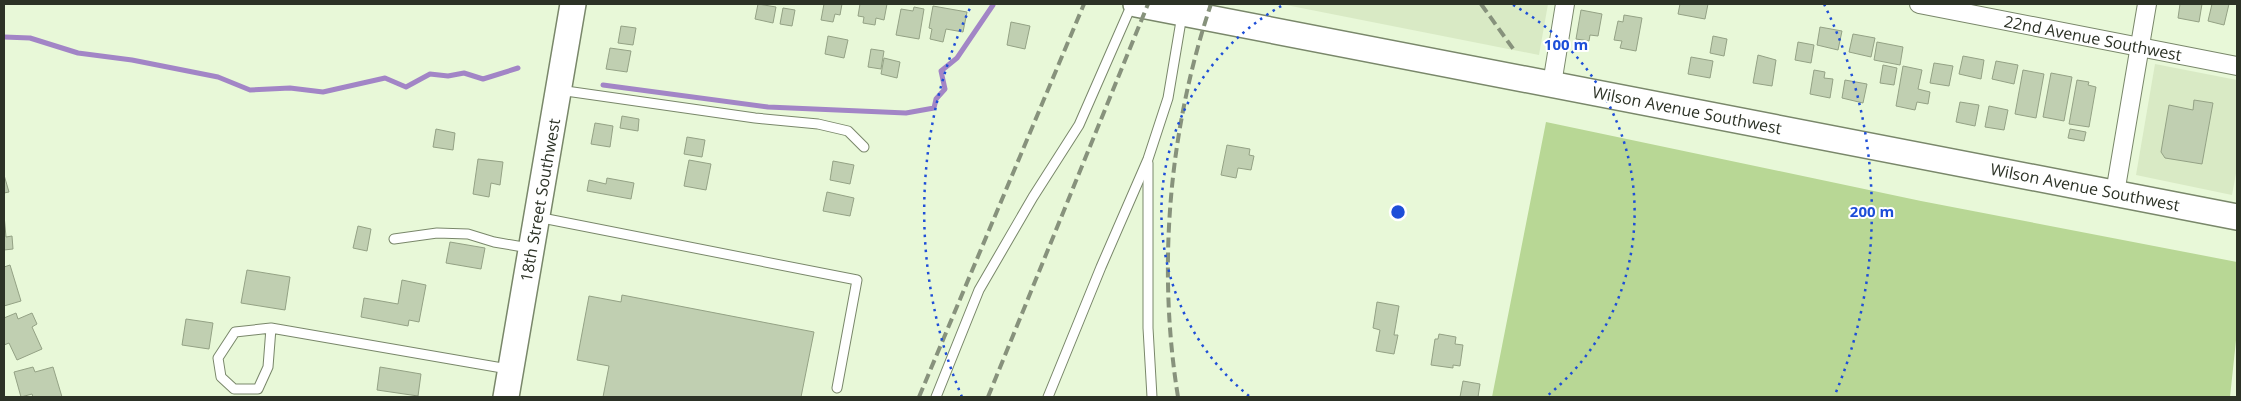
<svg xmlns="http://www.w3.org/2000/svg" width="2241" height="401" viewBox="0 0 2241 401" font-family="'Open Sans',sans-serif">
<rect width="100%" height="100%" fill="#e8f8d8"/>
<!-- built -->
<g fill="#d9eac5">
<polygon points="1281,4 1548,4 1539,55"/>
<polygon points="2155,64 2237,80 2237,168 2232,195 2136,175"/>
</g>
<!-- green -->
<polygon fill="#b8d795" points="1546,122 1921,201 2237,262 2237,331 2230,397 1492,397"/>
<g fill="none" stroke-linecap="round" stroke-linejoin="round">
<!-- stream -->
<g stroke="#a285c6" stroke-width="5">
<polyline points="4,37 30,38 78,53 132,60 218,77 250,90 290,88 323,92 385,78 406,87 430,74 448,76 464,73 483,79 518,68"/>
<polyline points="603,85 768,107 906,113 934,108 936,99 945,89 941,71 957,58 993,5"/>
</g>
</g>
<!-- building -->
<g fill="#c0cfb1" stroke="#94a285">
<polygon points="758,4 776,7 773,23 755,19"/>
<polygon points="824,4 842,4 840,15 835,14 833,22 821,20"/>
<polygon points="860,4 887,4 884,20 876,18 875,25 863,23 864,17 858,16"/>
<polygon points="1680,4 1708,4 1705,19 1678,14"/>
<polygon points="2180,4 2202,4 2199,22 2178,18"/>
<polygon points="2212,4 2229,4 2224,25 2208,21"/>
<polygon points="933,6 967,12 963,32 946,29 943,42 930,39 932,29 929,28"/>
<polygon points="914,7 924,9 919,39 896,35 901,9 913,11"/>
<polygon points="783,8 795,10 792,26 780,24"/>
<polygon points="1581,10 1602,14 1598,36 1590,35 1589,41 1576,39"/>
<polygon points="1624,15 1642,18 1636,51 1620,48 1622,41 1614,40 1618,21 1623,22"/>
<polygon points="1011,22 1030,26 1025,49 1007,45"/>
<polygon points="621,26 636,28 633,45 618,43"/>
<polygon points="1820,27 1842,31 1838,50 1817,45"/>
<polygon points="1853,34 1875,38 1871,57 1849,52"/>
<polygon points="828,36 848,40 844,58 825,54"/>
<polygon points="1713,36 1727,39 1724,56 1710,53"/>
<polygon points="1798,42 1814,45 1811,63 1795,60"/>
<polygon points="1877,42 1903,47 1900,65 1874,60"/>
<polygon points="610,48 631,51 627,72 606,69"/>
<polygon points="871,49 884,51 881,69 868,67"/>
<polygon points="1758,55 1776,60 1772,86 1753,83"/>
<polygon points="1963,56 1984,60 1981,79 1959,74"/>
<polygon points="1691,57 1713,61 1710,78 1688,74"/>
<polygon points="884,58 900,62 897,78 881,74"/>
<polygon points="1996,61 2018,65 2014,84 1992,79"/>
<polygon points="1934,63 1953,66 1949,86 1930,83"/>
<polygon points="1883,65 1897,68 1894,85 1880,83"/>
<polygon points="1903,66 1922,70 1918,89 1930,92 1928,104 1917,102 1915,110 1896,106"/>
<polygon points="1814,70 1825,72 1824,78 1833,79 1830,98 1810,94"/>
<polygon points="2023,70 2044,74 2036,118 2015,114"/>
<polygon points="2051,73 2072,77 2064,121 2043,117"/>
<polygon points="1845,80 1867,84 1863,103 1842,98"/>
<polygon points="2077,80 2089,82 2088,85 2096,87 2089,127 2069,124"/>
<polygon points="2194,100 2213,103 2202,164 2165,158 2161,152 2169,105 2193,110"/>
<polygon points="1960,102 1979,105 1975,126 1956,122"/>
<polygon points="1989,106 2008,110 2004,130 1985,127"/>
<polygon points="622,116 639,119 638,131 620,128"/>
<polygon points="595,123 613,126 610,147 591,144"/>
<polygon points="436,129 455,133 453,150 433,147"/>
<polygon points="2070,129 2086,132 2084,141 2068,138"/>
<polygon points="687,137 705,140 702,157 684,154"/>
<polygon points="1227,145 1250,149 1249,155 1254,156 1251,170 1238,168 1236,178 1221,175"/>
<polygon points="478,159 503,162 500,185 491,183 489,197 473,194"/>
<polygon points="689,160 711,164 706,190 684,186"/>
<polygon points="833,161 854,165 850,184 830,180"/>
<polygon points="4,175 9,192 4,193"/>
<polygon points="607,178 634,183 631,199 587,191 589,180 606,184"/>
<polygon points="827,192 854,198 850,216 823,211"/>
<polygon points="4,215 6,237 12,236 13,249 4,250"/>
<polygon points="358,226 371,229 367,251 353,248"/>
<polygon points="450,242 485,248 481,269 446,263"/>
<polygon points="10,265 21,301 4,306 4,267"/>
<polygon points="247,270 290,277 285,310 241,303"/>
<polygon points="402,280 426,285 419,322 409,320 408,326 361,317 364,298 398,304"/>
<polygon points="622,295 814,332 801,397 603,397 609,366 577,360 589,296 621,302"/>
<polygon points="1377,302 1399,306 1394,335 1398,335 1394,354 1376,351 1380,330 1373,328"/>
<polygon points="16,313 18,319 32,313 37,324 32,327 42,349 17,360 9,343 4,345 4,318"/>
<polygon points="186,319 213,323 209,349 182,345"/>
<polygon points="1439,334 1456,337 1455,344 1463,345 1460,366 1453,365 1453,368 1431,365 1435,339 1438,339"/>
<polygon points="33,367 35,372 53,367 62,397 33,397 32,394 21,397 14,372"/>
<polygon points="380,367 421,374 418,396 377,390"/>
<polygon points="1463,381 1480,384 1478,397 1460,397"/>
</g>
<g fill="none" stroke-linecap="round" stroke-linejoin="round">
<!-- lane casing -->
<g stroke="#79876a" stroke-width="11">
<g id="lane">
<polyline points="559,90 755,118 818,124 848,131 864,147"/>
<polyline points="1148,163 1148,328 1152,397"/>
<polyline points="537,217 857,280 837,388"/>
<polyline points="394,239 437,233 468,234 494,242 529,248"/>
<polyline points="271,328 268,367 258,389 234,389 221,377 218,358 235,332 271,328 508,369"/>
<polyline points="936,397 979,290 1033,197 1079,125 1132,4"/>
<polyline points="1048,397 1101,267 1148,159 1168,98 1182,15"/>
</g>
</g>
<!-- street casing -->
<g stroke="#79876a" stroke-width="20">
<g id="street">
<polyline points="1919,4 2237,66"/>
<polyline points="1552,84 1565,4"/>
<polyline points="2115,193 2147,4"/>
</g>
</g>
<!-- secondary casing -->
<g stroke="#79876a" stroke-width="28">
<g id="secondary">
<polyline points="1136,4 2237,217"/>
<polyline points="506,397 573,4"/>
</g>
</g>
<!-- lane -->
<use href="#lane" stroke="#fff" stroke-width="9"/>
<!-- street -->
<use href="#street" stroke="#fff" stroke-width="18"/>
<!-- secondary -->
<use href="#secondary" stroke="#fff" stroke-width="25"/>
<!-- rail -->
<g stroke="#87927c" stroke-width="4" stroke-dasharray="10 5" stroke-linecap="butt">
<polyline points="1481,4 1514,50"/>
<polyline points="919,397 1084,4"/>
<polyline points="988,397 1148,4"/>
<path d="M 1178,397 C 1157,267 1169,129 1211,4"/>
</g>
</g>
<!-- distance rings -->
<g fill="none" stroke="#1d4ed8" stroke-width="2.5" stroke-dasharray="2.5 5">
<path d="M1249 396A237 237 0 0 1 1283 5M1513 5A237 237 0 0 1 1547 396"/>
<path d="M962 397A474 474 0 0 1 972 4M1824 4A474 474 0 0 1 1834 397"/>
</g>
<g text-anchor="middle" stroke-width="4" stroke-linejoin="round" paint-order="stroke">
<!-- street labels -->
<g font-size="16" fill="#2c3226" stroke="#fff">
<text transform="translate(2093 38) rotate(11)" y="6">22nd Avenue Southwest</text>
<text transform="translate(1687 110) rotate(11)" y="6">Wilson Avenue Southwest</text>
<text transform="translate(2085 187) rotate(11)" y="6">Wilson Avenue Southwest</text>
<text transform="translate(540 200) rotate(-80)" y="6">18th Street Southwest</text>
</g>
</g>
<circle cx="1398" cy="212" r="8" fill="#1d4ed8" stroke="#fff" stroke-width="2.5"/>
<g font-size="15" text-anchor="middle" font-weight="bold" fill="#1d4ed8" stroke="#fff" stroke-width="4" stroke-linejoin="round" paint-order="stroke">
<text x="1566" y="50">100 m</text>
<text x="1872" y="217">200 m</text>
</g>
<!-- border -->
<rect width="2241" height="401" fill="none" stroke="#2c3226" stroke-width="10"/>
</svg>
